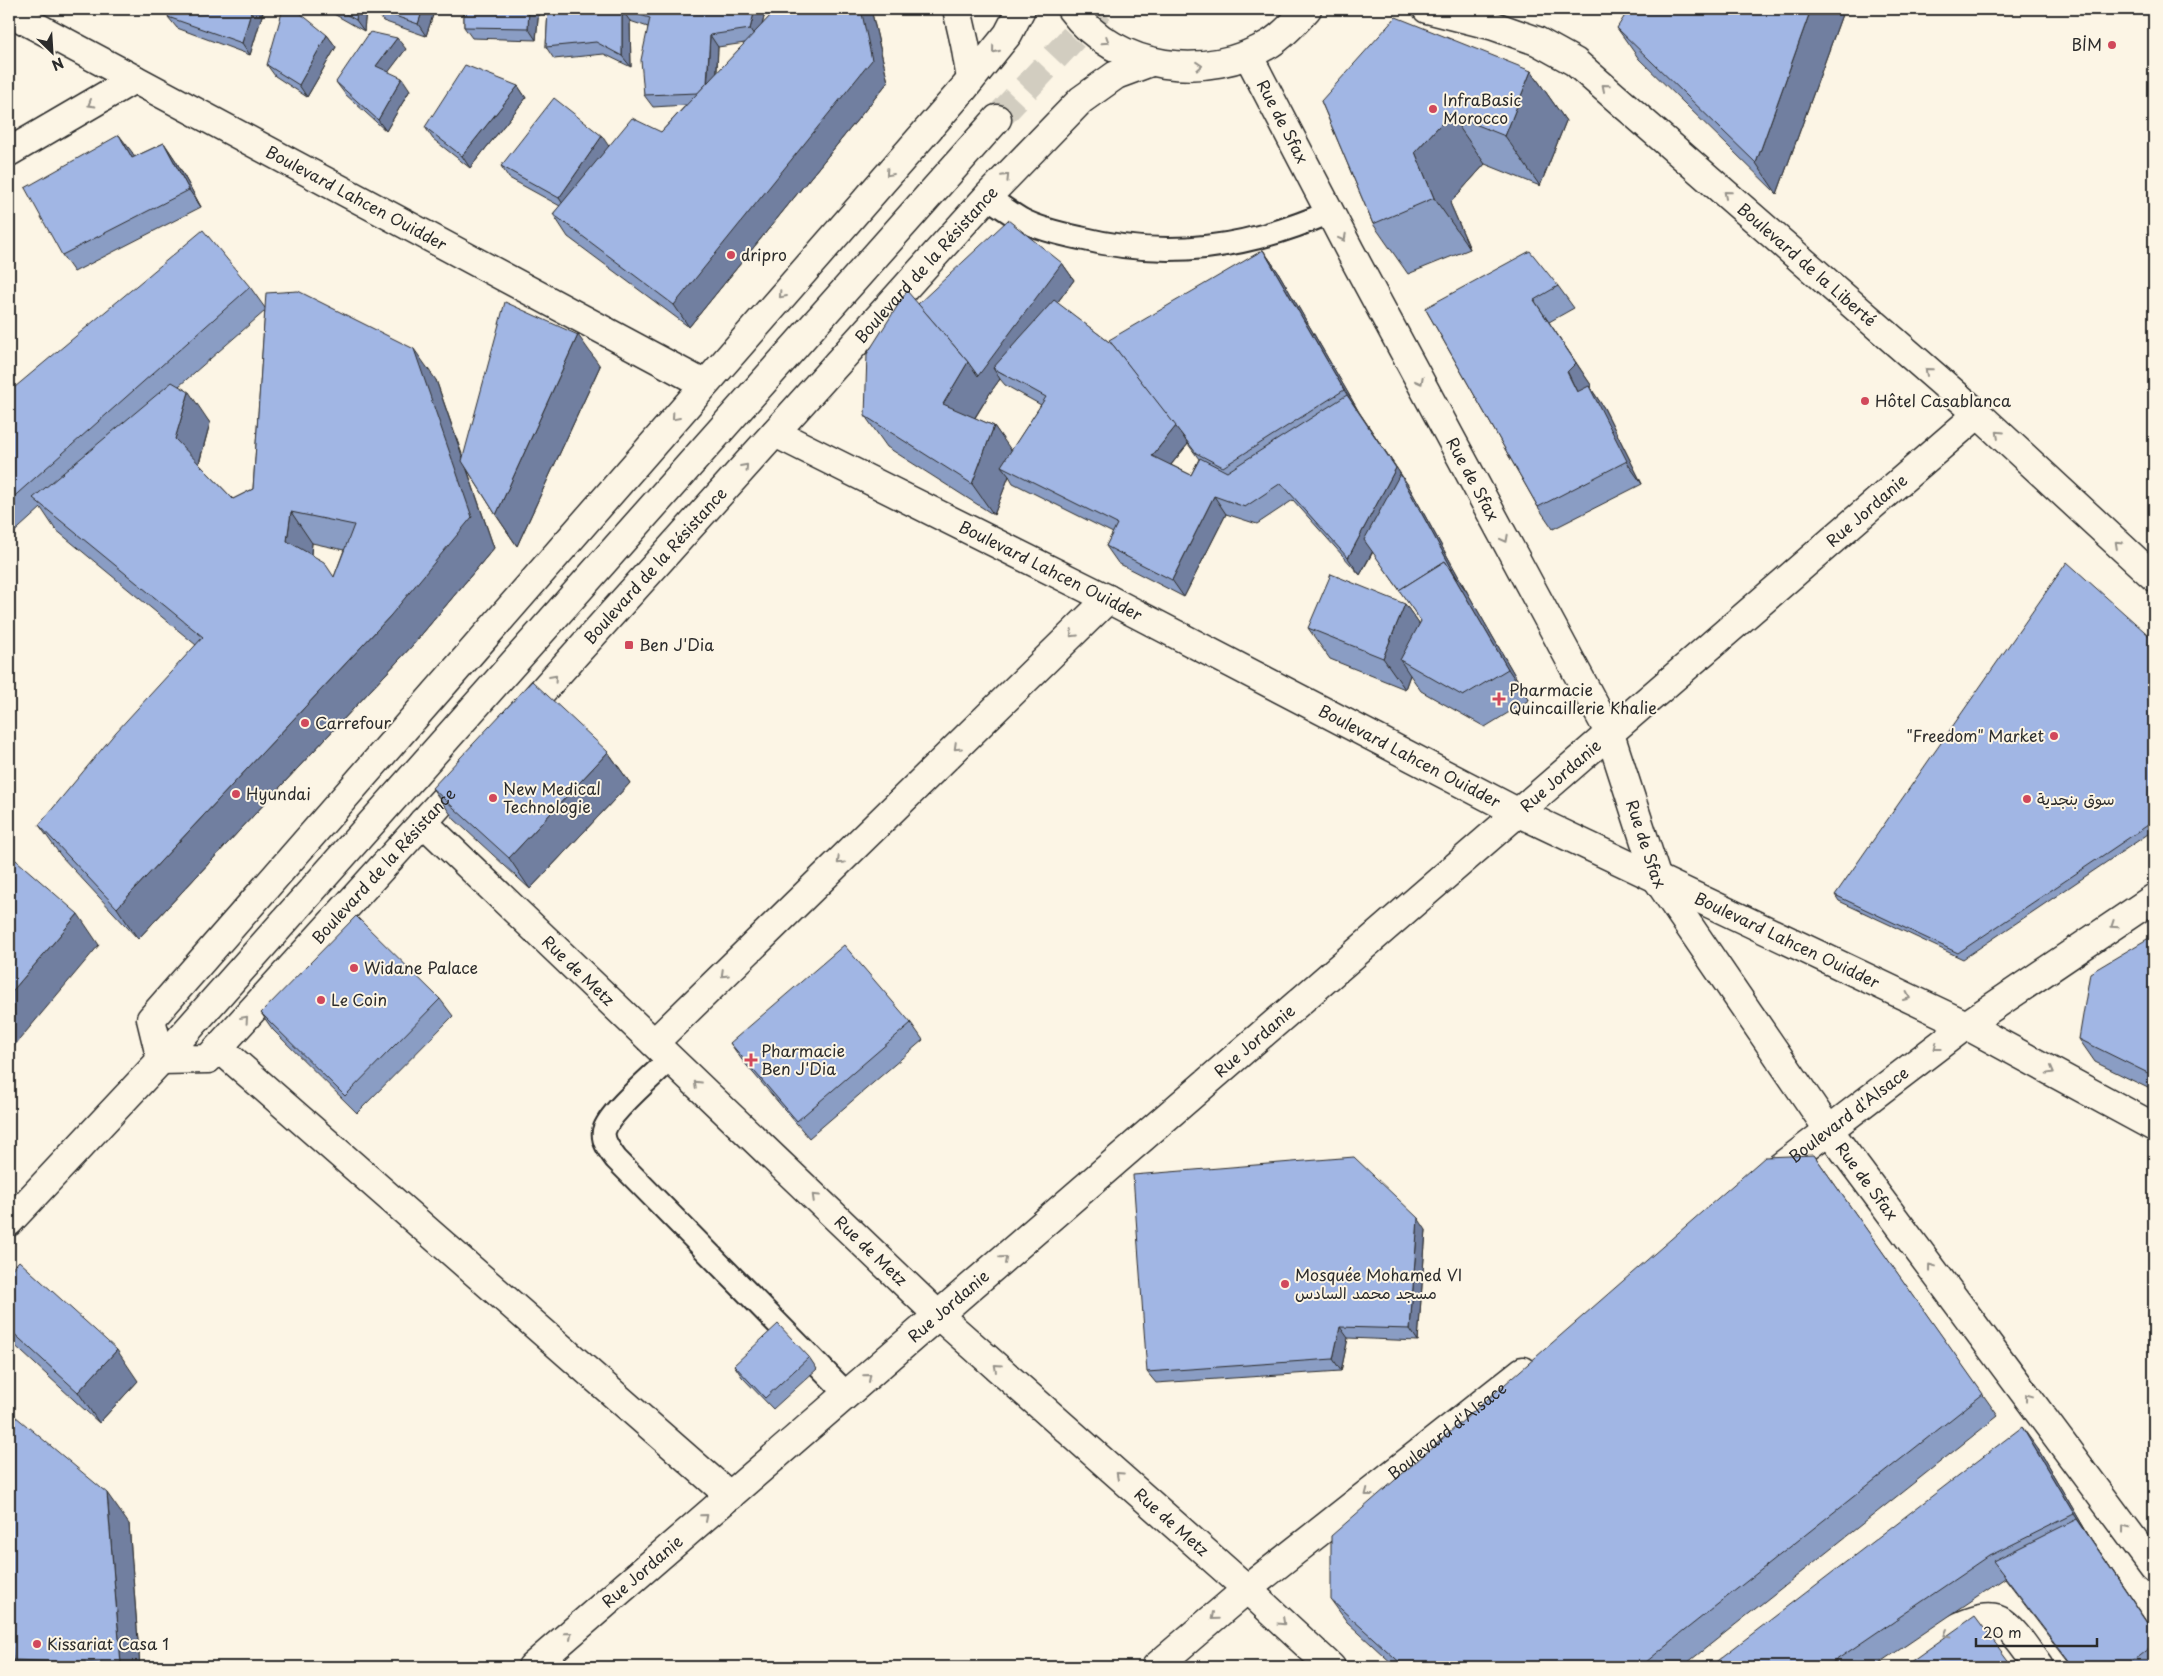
<svg xmlns="http://www.w3.org/2000/svg" width="2163" height="1676" viewBox="0 0 2163 1676" font-family="'Playpen Sans','Playpen Sans Arabic',sans-serif">
<rect width="100%" height="100%" fill="#fcf5e5"/>
<filter id="ink" filterUnits="userSpaceOnUse"><feTurbulence type="fractalNoise" baseFrequency=".02" numOctaves="2"/><feDisplacementMap in="SourceGraphic" scale="10" xChannelSelector="R" yChannelSelector="G"/><feConvolveMatrix kernelMatrix="1 2 1 2 8 2 1 2 1" color-interpolation-filters="sRGB"/></filter>
<g filter="url(#ink)">
<g fill="none" stroke-linecap="round" stroke-linejoin="round">
<!-- primary-tunnel -->
<polyline stroke="#d2cdc0" stroke-width="28" stroke-dasharray="28 14" stroke-linecap="butt" points="997,119 1100,9"/>
<!-- service casing -->
<g stroke="#2b2b2b" stroke-width="26">
<g id="service">
<path d="M 987,197 C 998,204 1010,213 1022,220 C 1039,229 1061,234 1080,238 C 1168,260 1248,248 1330,212"/>
<path d="M 670,1059 C 656,1073 608,1113 604,1131 C 602,1141 610,1151 616,1159 L 847,1394"/>
</g>
</g>
<!-- minor casing -->
<g stroke="#2b2b2b" stroke-width="31">
<g id="minor">
<path id="s1" d="M 1427,9 L 1494,26 L 1537,41 L 1575,62 L 1978,414 L 2154,577"/>
<path id="s2" d="M 9,12 L 704,384"/>
<path id="s3" d="M 1248,55 L 1350,251 L 1610,734 L 1657,879 L 1828,1129 L 2154,1567"/>
<polyline points="9,152 134,79"/>
<path id="s4" d="M 775,433 L 1108,599 L 1519,813 L 1966,1025 L 2154,1127"/>
<path id="s5" d="M 423,822 L 938,1315 L 1247,1589 L 1331,1667"/>
<polyline points="654,1043 1108,599"/>
<polyline points="219,1048 730,1496"/>
<path id="s6" d="M 1766,1178 L 1966,1025 L 2154,898"/>
<path id="s7" d="M 532,1667 L 1978,414"/>
<path id="s8" d="M 1156,1667 L 1247,1589 L 1523,1371"/>
<path d="M 1896,1667 C 1916,1653 1979,1604 2002,1622 C 2017,1633 2028,1652 2039,1667"/>
</g>
</g>
<!-- primary casing -->
<g stroke="#2b2b2b" stroke-width="31">
<g id="primary">
<polyline points="957,9 965,44 971,79"/>
<path d="M 1071,9 C 1117,71 1207,82 1271,43 C 1285,34 1296,21 1307,9"/>
<path id="s9" d="M 518,718 L 987,197 L 1081,100 L 1116,75 L 1151,62"/>
<path id="s10" d="M 161,1060 L 208,1059 L 467,774"/>
<polyline points="161,1060 151,1019 965,87 1008,34 1021,9"/>
<polyline points="9,1222 161,1060 997,119"/>
</g>
</g>
<!-- service -->
<use href="#service" stroke="#fcf5e5" stroke-width="22"/>
<!-- minor -->
<use href="#minor" stroke="#fcf5e5" stroke-width="28"/>
<!-- primary -->
<use href="#primary" stroke="#fcf5e5" stroke-width="28"/>
</g>
<!-- wall -->
<g fill="#8a9dc4" stroke="#2b2b2b" fill-rule="evenodd">
<polygon points="264,9 250,55 177,28 168,17"/>
<polygon points="325,9 366,9 364,31"/>
<polygon points="375,9 435,9 426,36 383,21"/>
<polygon points="464,9 539,9 536,40 472,38 464,27"/>
<path d="M 548,9 L 766,9 L 762,25 L 772,14 L 774,9 L 871,9 L 888,82 L 689,327 L 568,237 L 553,214 L 560,206 L 509,178 L 501,166 L 609,146 L 661,132 L 686,105 L 653,107 L 644,95 L 648,27 L 630,21 L 631,67 L 604,54 L 554,59 L 546,47 ZM 745,43 L 717,73 L 718,47 Z"/>
<polygon points="1844,9 1777,194 1639,59 1617,28"/>
<polygon points="327,35 336,47 307,97 275,76 267,65"/>
<polygon points="406,49 388,72 410,90 386,131 345,94 336,82"/>
<polygon points="1531,71 1566,121 1540,186 1485,164 1450,203 1470,249 1408,274 1373,224 1321,101"/>
<polygon points="518,86 526,98 470,168 433,139 425,127"/>
<polygon points="164,143 176,161 201,207 74,272 62,255 132,152 134,157"/>
<path d="M 1263,250 L 1278,272 L 1359,412 L 1408,485 L 1467,592 L 1529,700 L 1485,727 L 1421,691 L 1410,675 L 1405,689 L 1330,659 L 1308,628 L 1405,604 L 1419,624 L 1421,621 L 1373,552 L 1360,575 L 1293,500 L 1257,524 L 1226,514 L 1184,597 L 1118,563 L 1106,546 L 1113,533 L 1013,483 L 1009,476 L 994,515 L 887,447 L 865,416 L 1062,263 L 1074,280 L 1057,303 L 1113,345 ZM 1000,379 L 1005,385 L 1041,405 L 1011,451 L 994,426 L 975,418 L 990,393 ZM 1188,444 L 1199,459 L 1191,475 L 1171,465 Z"/>
<polygon points="1558,286 1574,308 1549,322 1591,385 1590,387 1604,408 1642,484 1553,529 1538,507 1425,308"/>
<path d="M 250,287 L 265,308 L 436,380 L 463,457 L 600,366 L 517,546 L 496,515 L 467,469 L 494,548 L 412,646 L 138,939 L 61,856 L 39,825 L 196,645 L 55,529 L 41,508 L 9,537 L 9,392 ZM 265,311 L 253,489 L 233,499 L 199,464 L 210,423 L 179,386 ZM 312,543 L 344,550 L 334,577 L 311,555 Z"/>
<polygon points="2154,640 2154,830 1963,959 1839,901 1835,895"/>
<polygon points="9,683 13,689 9,693"/>
<polygon points="608,752 630,783 530,889 454,819 432,788"/>
<polygon points="2154,935 2154,1091 2095,1062 2079,1039"/>
<polygon points="440,999 453,1016 357,1113 273,1030 261,1013"/>
<polygon points="911,1023 923,1040 809,1138 742,1060 730,1043"/>
<polygon points="1814,1155 1998,1416 1682,1667 1396,1667 1347,1622 1331,1600"/>
<polygon points="1426,1230 1418,1341 1348,1338 1341,1371 1156,1383 1147,1372"/>
<polygon points="9,1272 138,1381 99,1423 9,1340"/>
<polygon points="809,1357 817,1369 773,1409 742,1377 734,1365"/>
<polygon points="2038,1449 2089,1536 2154,1631 2154,1667 2073,1667 2005,1578 1874,1667 1709,1667"/>
<polygon points="129,1524 140,1667 19,1667 13,1660"/>
</g>
<!-- shaded-wall -->
<g fill="#717fa0" stroke="#2b2b2b">
<polygon points="252,9 264,9 250,55 242,43"/>
<polygon points="357,9 366,9 364,31 356,20"/>
<polygon points="423,9 435,9 426,36 418,24"/>
<polygon points="529,9 539,9 536,40 528,28"/>
<polygon points="755,9 766,9 758,41 750,29"/>
<polygon points="861,9 871,9 888,82 689,327 674,305"/>
<polygon points="1811,9 1844,9 1777,194 1756,163"/>
<polygon points="622,10 630,21 631,67 622,56"/>
<polygon points="327,35 336,47 307,97 299,85"/>
<polygon points="710,35 718,47 715,104 707,92"/>
<polygon points="397,38 406,49 384,78 376,66"/>
<polygon points="1531,71 1566,121 1540,186 1505,136"/>
<polygon points="402,78 410,90 386,131 378,120"/>
<polygon points="518,86 526,98 470,168 462,156"/>
<polygon points="1450,114 1485,164 1450,203 1470,249 1434,198 1415,152"/>
<polygon points="119,135 132,152 144,176 132,158"/>
<polygon points="602,136 610,148 567,210 559,198"/>
<polygon points="164,143 176,161 201,207 189,190"/>
<polygon points="1263,250 1278,272 1359,412 1408,485 1467,592 1458,580 1407,487 1360,575 1348,558 1396,468 1344,390"/>
<polygon points="1062,263 1074,280 1004,374 993,368 1000,379 990,393 964,435 943,404 968,362"/>
<polygon points="1534,300 1591,385 1590,387 1604,408 1642,484 1577,392"/>
<polygon points="578,335 600,366 517,546 496,515"/>
<polygon points="414,349 436,380 494,548 412,646 138,939 117,908 391,615"/>
<polygon points="189,392 210,423 197,470 175,439"/>
<polygon points="994,426 1016,457 1001,466 1009,476 994,515 972,484"/>
<polygon points="1176,426 1188,444 1164,473 1152,456"/>
<polygon points="1214,496 1226,514 1184,597 1172,580"/>
<polygon points="291,512 312,543 309,572 287,541"/>
<polygon points="1445,561 1467,592 1529,700 1508,669"/>
<polygon points="1405,604 1427,635 1400,660 1410,675 1405,689 1383,658"/>
<polygon points="608,752 630,783 530,889 509,858"/>
<polygon points="78,914 99,945 9,1052 9,995"/>
<polygon points="1418,1218 1426,1230 1418,1341 1410,1329"/>
<polygon points="1340,1327 1348,1338 1341,1371 1333,1359"/>
<polygon points="117,1350 138,1381 99,1423 78,1392"/>
<polygon points="2022,1427 2038,1449 2089,1536 2154,1632 2074,1514"/>
<polygon points="107,1493 129,1524 140,1667 123,1667 121,1664"/>
</g>
<!-- building -->
<g fill="#a1b6e4" stroke="#2b2b2b" fill-rule="evenodd">
<polygon points="171,9 252,9 242,43 168,17"/>
<polygon points="283,9 295,9 327,35 299,85 267,65"/>
<polygon points="337,9 357,9 356,20"/>
<polygon points="375,9 423,9 418,24"/>
<polygon points="464,9 529,9 528,28 464,27"/>
<polygon points="548,9 755,9 750,29 710,35 707,83 698,93 644,95 641,60 650,18 622,10 622,56 596,42 546,47"/>
<polygon points="774,9 861,9 872,60 674,305 553,214 632,118 661,132 772,14"/>
<polygon points="1629,9 1811,9 1756,163 1617,28"/>
<polygon points="1396,17 1531,71 1505,136 1450,114 1415,152 1434,198 1373,224 1321,101"/>
<polygon points="370,32 397,38 376,66 402,78 378,120 336,82"/>
<polygon points="465,65 518,86 462,156 425,127"/>
<polygon points="554,98 602,136 559,198 501,166"/>
<polygon points="119,135 132,158 164,143 189,190 62,255 25,188"/>
<polygon points="1008,220 1062,263 978,376 968,362 918,304"/>
<polygon points="203,230 250,287 9,501 9,392"/>
<polygon points="1263,250 1344,390 1223,467 1196,453 1109,340"/>
<polygon points="1530,251 1558,286 1534,300 1576,363 1567,372 1577,392 1589,386 1627,461 1538,507 1425,308"/>
<path d="M 298,291 L 414,349 L 472,517 L 391,615 L 117,908 L 39,825 L 116,732 L 203,637 L 33,498 L 172,382 L 189,392 L 175,439 L 233,499 L 253,489 L 266,293 ZM 291,512 L 354,525 L 334,577 L 324,562 L 287,541 Z"/>
<polygon points="907,291 968,362 943,404 994,426 972,484 865,416 867,354"/>
<polygon points="1054,300 1113,345 1176,426 1152,456 1191,475 1200,458 1227,472 1347,395 1396,468 1348,558 1281,483 1245,507 1214,496 1172,580 1106,546 1117,524 1001,466 1046,397 993,368"/>
<polygon points="505,302 578,335 496,515 462,461"/>
<polygon points="1400,474 1458,580 1445,561 1399,590 1401,592 1364,540"/>
<polygon points="1445,561 1508,669 1463,696 1400,660 1421,621 1399,590"/>
<polygon points="2067,562 2154,640 2154,821 1958,953 1835,895"/>
<polygon points="1331,574 1405,604 1383,658 1308,628"/>
<polygon points="532,681 608,752 509,858 432,788"/>
<polygon points="9,854 78,914 9,995"/>
<polygon points="356,916 440,999 345,1096 261,1013"/>
<polygon points="2154,935 2154,1076 2079,1039 2090,973"/>
<polygon points="844,945 911,1023 797,1121 730,1043"/>
<polygon points="1814,1155 1983,1394 1684,1631 1640,1667 1405,1667 1331,1600 1331,1536 1765,1157"/>
<polygon points="1354,1157 1418,1218 1410,1329 1340,1327 1333,1359 1147,1372 1133,1175"/>
<polygon points="19,1261 117,1350 78,1392 9,1329 9,1272"/>
<polygon points="778,1324 809,1357 765,1398 734,1365"/>
<polygon points="9,1411 107,1493 121,1664 13,1660 9,1620"/>
<polygon points="2022,1427 2074,1514 1989,1556 1826,1667 1709,1667"/>
<polygon points="2077,1519 2154,1632 2154,1644 2125,1667 2074,1667 1993,1561"/>
<polygon points="1975,1616 2013,1667 1903,1667"/>
</g>
<!-- one-way arrows -->
<defs><path id="oneway-chevron" d="M-2-3.5L2.5 0L-2 3.5" fill="none" stroke-width="1.6" stroke-linecap="round" stroke-linejoin="round" transform="scale(1.25)"/></defs>
<g stroke="#949088">
<use href="#oneway-chevron" transform="translate(1106 41) rotate(33)"/>
<use href="#oneway-chevron" transform="translate(995 50) rotate(129)"/>
<use href="#oneway-chevron" transform="translate(1199 66) rotate(-5)"/>
<use href="#oneway-chevron" transform="translate(1605 87) rotate(-139)"/>
<use href="#oneway-chevron" transform="translate(91 104) rotate(150)"/>
<use href="#oneway-chevron" transform="translate(889 173) rotate(131)"/>
<use href="#oneway-chevron" transform="translate(1006 177) rotate(-46)"/>
<use href="#oneway-chevron" transform="translate(1727 194) rotate(-139)"/>
<use href="#oneway-chevron" transform="translate(1343 238) rotate(62)"/>
<use href="#oneway-chevron" transform="translate(782 295) rotate(131)"/>
<use href="#oneway-chevron" transform="translate(1928 371) rotate(-139)"/>
<use href="#oneway-chevron" transform="translate(1420 381) rotate(62)"/>
<use href="#oneway-chevron" transform="translate(675 417) rotate(131)"/>
<use href="#oneway-chevron" transform="translate(1999 434) rotate(-137)"/>
<use href="#oneway-chevron" transform="translate(745 467) rotate(-48)"/>
<use href="#oneway-chevron" transform="translate(1505 539) rotate(62)"/>
<use href="#oneway-chevron" transform="translate(2118 544) rotate(-137)"/>
<use href="#oneway-chevron" transform="translate(1073 634) rotate(136)"/>
<use href="#oneway-chevron" transform="translate(554 678) rotate(-48)"/>
<use href="#oneway-chevron" transform="translate(957 747) rotate(136)"/>
<use href="#oneway-chevron" transform="translate(840 861) rotate(136)"/>
<use href="#oneway-chevron" transform="translate(2114 925) rotate(146)"/>
<use href="#oneway-chevron" transform="translate(724 974) rotate(136)"/>
<use href="#oneway-chevron" transform="translate(1907 997) rotate(25)"/>
<use href="#oneway-chevron" transform="translate(245 1019) rotate(-48)"/>
<use href="#oneway-chevron" transform="translate(1937 1047) rotate(143)"/>
<use href="#oneway-chevron" transform="translate(2051 1071) rotate(29)"/>
<use href="#oneway-chevron" transform="translate(697 1084) rotate(-136)"/>
<use href="#oneway-chevron" transform="translate(815 1197) rotate(-136)"/>
<use href="#oneway-chevron" transform="translate(1004 1259) rotate(-41)"/>
<use href="#oneway-chevron" transform="translate(1931 1267) rotate(-127)"/>
<use href="#oneway-chevron" transform="translate(997 1367) rotate(-138)"/>
<use href="#oneway-chevron" transform="translate(868 1377) rotate(-41)"/>
<use href="#oneway-chevron" transform="translate(2028 1397) rotate(-127)"/>
<use href="#oneway-chevron" transform="translate(1119 1475) rotate(-138)"/>
<use href="#oneway-chevron" transform="translate(1368 1493) rotate(142)"/>
<use href="#oneway-chevron" transform="translate(705 1517) rotate(-41)"/>
<use href="#oneway-chevron" transform="translate(2125 1528) rotate(-127)"/>
<use href="#oneway-chevron" transform="translate(1214 1617) rotate(139)"/>
<use href="#oneway-chevron" transform="translate(1282 1622) rotate(43)"/>
<use href="#oneway-chevron" transform="translate(1947 1634) rotate(150)"/>
<use href="#oneway-chevron" transform="translate(569 1635) rotate(-41)"/>
</g>
</g>
<!-- markers -->
<g fill="#d1495b" stroke="#fcf5e5" stroke-width="2">
<circle cx="2112" cy="45" r="5"/>
<circle cx="1433" cy="109" r="5"/>
<circle cx="731" cy="255" r="5"/>
<circle cx="1865" cy="401" r="5"/>
<rect x="624" y="640" width="10" height="10" rx="2.5"/>
<path d="M1496.5 691.5h5v5h5v5h-5v5h-5v-5h-5v-5h5z"/>
<circle cx="305" cy="723" r="5"/>
<circle cx="2054" cy="736" r="5"/>
<circle cx="236" cy="794" r="5"/>
<circle cx="493" cy="798" r="5"/>
<circle cx="2027" cy="799" r="5"/>
<circle cx="354" cy="968" r="5"/>
<circle cx="321" cy="1000" r="5"/>
<path d="M748.5 1052.5h5v5h5v5h-5v5h-5v-5h-5v-5h5z"/>
<circle cx="1285" cy="1284" r="5"/>
<circle cx="37" cy="1644" r="5"/>
</g>
<g text-anchor="middle" stroke-width="4" stroke-linejoin="round" paint-order="stroke">
<!-- poi labels -->
<g font-size="16" fill="#2b2b2b" stroke="#fcf5e5" text-anchor="start">
<text x="2102" y="51" text-anchor="end">BİM</text>
<text x="1443" y="106">InfraBasic<tspan x="1443" dy="18">Morocco</tspan></text>
<text x="741" y="261">dripro</text>
<text x="1875" y="407">Hôtel Casablanca</text>
<text x="639" y="651">Ben J'Dia</text>
<text x="1509" y="696">Pharmacie<tspan x="1509" dy="18">Quincaillerie Khalie</tspan></text>
<text x="315" y="729">Carrefour</text>
<text x="2044" y="742" text-anchor="end">"Freedom" Market</text>
<text x="503" y="795">New Medical<tspan x="503" dy="18">Technologie</tspan></text>
<text x="246" y="800">Hyundai</text>
<text x="2037" y="805">سوق بنجدية</text>
<text x="364" y="974">Widane Palace</text>
<text x="331" y="1006">Le Coin</text>
<text x="761" y="1057">Pharmacie<tspan x="761" dy="18">Ben J'Dia</tspan></text>
<text x="1295" y="1281">Mosquée Mohamed VI<tspan x="1295" dy="18">مسجد محمد السادس</tspan></text>
<text x="47" y="1650">Kissariat Casa 1</text>
</g>
<!-- street labels -->
<g font-size="16" fill="#2b2b2b" stroke="#fcf5e5">
<text dy="6" stroke="none"><textPath href="#s3" startOffset="75">Rue de Sfax</textPath></text>
<text dy="6" stroke="none"><textPath href="#s2" startOffset="394">Boulevard Lahcen Ouidder</textPath></text>
<text dy="6" stroke="none"><textPath href="#s9" startOffset="610">Boulevard de la Résistance</textPath></text>
<text dy="6" stroke="none"><textPath href="#s1" startOffset="466">Boulevard de la Liberté</textPath></text>
<text dy="6" stroke="none"><textPath href="#s3" startOffset="480">Rue de Sfax</textPath></text>
<text dy="6" stroke="none"><textPath href="#s7" startOffset="1766">Rue Jordanie</textPath></text>
<text dy="6" stroke="none"><textPath href="#s9" startOffset="205">Boulevard de la Résistance</textPath></text>
<text dy="6" stroke="none"><textPath href="#s4" startOffset="308">Boulevard Lahcen Ouidder</textPath></text>
<text dy="6" stroke="none"><textPath href="#s4" startOffset="712">Boulevard Lahcen Ouidder</textPath></text>
<text dy="6" stroke="none"><textPath href="#s7" startOffset="1361">Rue Jordanie</textPath></text>
<text dy="6" stroke="none"><textPath href="#s3" startOffset="885">Rue de Sfax</textPath></text>
<text dy="6" stroke="none"><textPath href="#s10" startOffset="308">Boulevard de la Résistance</textPath></text>
<text dy="6" stroke="none"><textPath href="#s4" startOffset="1132">Boulevard Lahcen Ouidder</textPath></text>
<text dy="6" stroke="none"><textPath href="#s5" startOffset="215">Rue de Metz</textPath></text>
<text dy="6" stroke="none"><textPath href="#s7" startOffset="956">Rue Jordanie</textPath></text>
<text dy="6" stroke="none"><textPath href="#s6" startOffset="104">Boulevard d'Alsace</textPath></text>
<text dy="6" stroke="none"><textPath href="#s3" startOffset="1290">Rue de Sfax</textPath></text>
<text dy="6" stroke="none"><textPath href="#s5" startOffset="620">Rue de Metz</textPath></text>
<text dy="6" stroke="none"><textPath href="#s7" startOffset="551">Rue Jordanie</textPath></text>
<text dy="6" stroke="none"><textPath href="#s8" startOffset="375">Boulevard d'Alsace</textPath></text>
<text dy="6" stroke="none"><textPath href="#s5" startOffset="1025">Rue de Metz</textPath></text>
<text dy="6" stroke="none"><textPath href="#s7" startOffset="146">Rue Jordanie</textPath></text>
</g>
</g>
<!-- margin -->
<rect width="2163" height="1676" fill="none" stroke="#fcf5e5" stroke-width="30"/>
<rect x="15" y="15" width="2133" height="1646" fill="none" stroke="#2b2b2b" stroke-width="2" filter="url(#ink)"/>
<!-- north arrow -->
<g transform="translate(52 52) rotate(155)" stroke="#fcf5e5" stroke-width="4" paint-order="stroke">
<path d="M0-4L9 19L0 12L-9 19Z" fill="#2b2b2b"/>
<text y="-8" font-size="14" font-weight="bold" text-anchor="middle" fill="#2b2b2b">N</text>
</g>
<!-- scale -->
<path d="M1976 1638v8h121v-8" fill="none" stroke="#2b2b2b" stroke-width="2.5"/>
<text x="1983" y="1638" font-size="15" fill="#2b2b2b" stroke="#fcf5e5" stroke-width="4" paint-order="stroke">20 m</text>
</svg>
